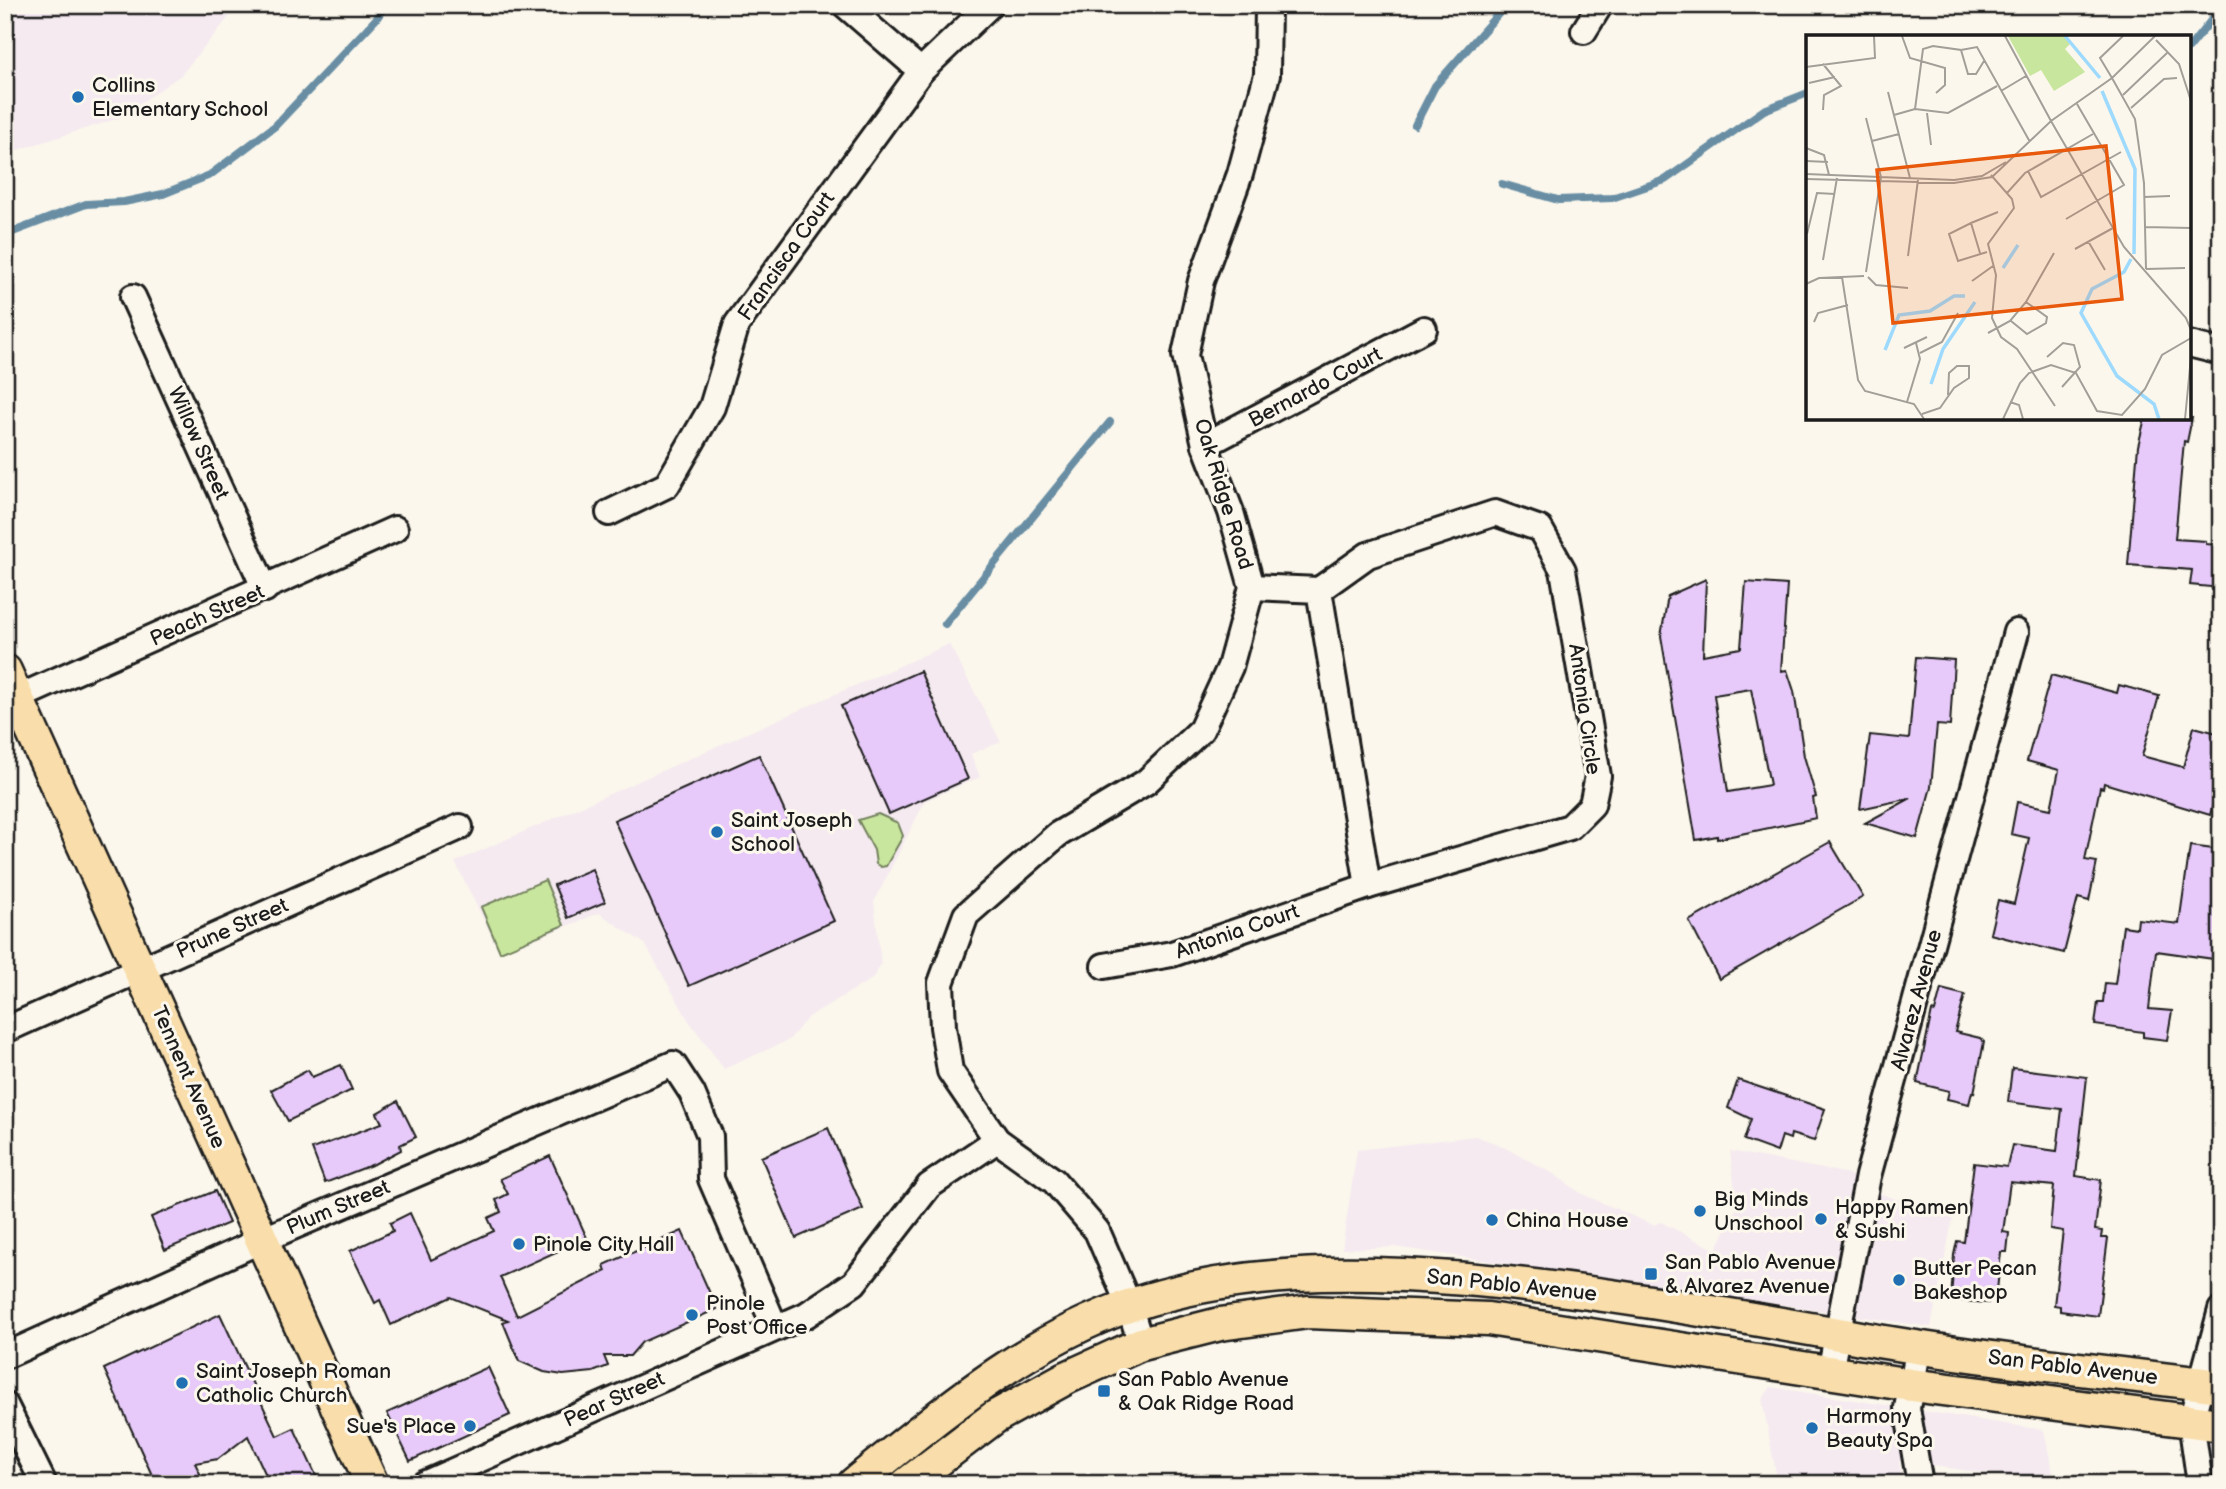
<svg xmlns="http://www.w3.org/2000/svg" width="2226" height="1489" viewBox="0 0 2226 1489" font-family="'Balsamiq Sans',sans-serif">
<rect width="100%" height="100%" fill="#fbf7ec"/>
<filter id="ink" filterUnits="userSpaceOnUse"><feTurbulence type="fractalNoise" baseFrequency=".0143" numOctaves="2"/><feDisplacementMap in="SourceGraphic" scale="14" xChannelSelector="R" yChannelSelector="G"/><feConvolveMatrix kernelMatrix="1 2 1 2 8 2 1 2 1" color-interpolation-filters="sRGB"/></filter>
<g filter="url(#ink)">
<!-- built -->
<g fill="#f5eaf0">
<polygon points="5,5 239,5 181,75 119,118 5,154"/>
<polygon points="949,644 1001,742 971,754 980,777 925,801 874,902 881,964 872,979 808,1017 789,1040 724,1069 689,1021 645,944 599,913 500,953 455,862"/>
<polygon points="1475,1136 1498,1144 1554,1174 1582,1194 1653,1225 1661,1222 1716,1250 1737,1207 1730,1151 1849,1174 1875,1192 1953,1218 1931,1327 1394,1247 1342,1249 1357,1150"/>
<polygon points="1771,1387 2044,1430 2055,1483 1899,1461 1902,1484 1778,1484 1762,1399"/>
<polygon points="2204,1440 2221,1442 2221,1484 2213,1484"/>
</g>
<!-- green -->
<g fill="#c9e69e" stroke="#72815d" stroke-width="2">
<polygon points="878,814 898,823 903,836 886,866 881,867 876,864 874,850 858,820"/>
<polygon points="545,880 564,925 500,952 481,907"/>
</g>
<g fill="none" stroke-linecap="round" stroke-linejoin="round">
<!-- stream -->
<g stroke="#698ea4" stroke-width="8">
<polyline points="2189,48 2221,8"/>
<polyline points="1415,125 1435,86 1506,5"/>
<polyline points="1502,184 1558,200 1612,198 1665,180 1764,110 1808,93"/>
<polyline points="5,235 86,204 124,202 163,194 210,175 275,126 377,18 385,5"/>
<polyline points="945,624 1110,422"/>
</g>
</g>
<!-- building -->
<g fill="#e7caf9" stroke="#1c1c1c" stroke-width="2" fill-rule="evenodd">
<polygon points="2145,418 2192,418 2187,442 2184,441 2175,539 2206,541 2206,544 2219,545 2221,588 2190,585 2192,570 2128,565 2138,446"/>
<path d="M 1706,579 L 1703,655 L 1741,648 L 1746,582 L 1787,585 L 1781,671 L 1787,670 L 1794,691 L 1804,756 L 1816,797 L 1813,798 L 1816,818 L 1717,839 L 1717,836 L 1696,840 L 1661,636 L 1668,596 ZM 1751,689 L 1770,785 L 1728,792 L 1714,695 Z"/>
<polygon points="1916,657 1954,660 1950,726 1937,725 1931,787 1917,838 1865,823 1911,798 1860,809 1870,735 1909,739"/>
<polygon points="920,671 968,779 889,814 841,706"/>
<polygon points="2051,675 2117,693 2119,685 2159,696 2142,756 2183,767 2194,727 2221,734 2221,775 2210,815 2104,783 2103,788 2100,787 2085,860 2097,862 2089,901 2078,898 2064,953 1990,934 1998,900 2014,904 2029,838 2011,834 2017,802 2051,809 2059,770 2027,761"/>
<polygon points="759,755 834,921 689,986 614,820"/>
<polygon points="1830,842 1863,897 1719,979 1689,921"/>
<polygon points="2190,846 2221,850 2221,960 2156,951 2149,1009 2172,1011 2167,1040 2143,1037 2143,1032 2095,1025 2098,1002 2103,1002 2105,983 2115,984 2123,926 2137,928 2138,919 2179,924"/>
<polygon points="592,869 605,902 568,918 554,885"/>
<polygon points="1941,989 1965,995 1955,1032 1980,1038 1984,1042 1974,1093 1972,1092 1969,1104 1947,1099 1949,1091 1917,1083 1932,1011 1935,1012"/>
<polygon points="341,1065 352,1090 288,1121 271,1090 308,1070 312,1077"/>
<polygon points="2012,1068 2087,1077 2076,1176 2101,1180 2095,1230 2102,1231 2101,1238 2108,1238 2098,1316 2060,1311 2060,1306 2054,1305 2063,1231 2050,1229 2054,1186 2010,1182 2003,1232 2009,1233 2007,1252 2001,1252 1996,1300 1988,1299 1988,1303 1951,1300 1954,1255 1957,1241 1964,1242 1974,1163 2007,1167 2012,1145 2057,1151 2062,1109 2008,1102"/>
<polygon points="1738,1080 1825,1109 1814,1141 1791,1134 1790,1139 1782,1136 1777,1152 1744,1140 1751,1119 1728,1108"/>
<polygon points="398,1101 416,1137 400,1145 401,1150 374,1164 325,1183 312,1149 382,1123 377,1113"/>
<polygon points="828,1128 863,1209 796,1238 761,1157"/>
<polygon points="550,1156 587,1238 500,1277 517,1316 606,1271 604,1265 682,1231 717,1309 642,1342 630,1356 604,1356 608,1366 593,1372 563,1375 544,1372 519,1361 503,1322 508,1320 451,1297 391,1325 380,1300 375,1303 350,1251 393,1231 390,1223 410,1213 431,1260 494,1231 488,1218 501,1212 496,1200 508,1194 500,1179"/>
<polygon points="215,1191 229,1223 165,1250 151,1217"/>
<polygon points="220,1314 277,1436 294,1428 320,1484 270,1484 248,1436 218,1459 195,1463 205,1484 156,1484 104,1369"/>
<polygon points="488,1367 510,1415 410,1461 387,1413"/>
</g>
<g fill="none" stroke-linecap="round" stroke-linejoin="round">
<!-- minor casing -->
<g stroke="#1c1c1c" stroke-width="30">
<g id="minor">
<polyline points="845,5 921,71"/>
<polyline points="1584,31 1600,5"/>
<polyline points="133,297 265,589"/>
<polyline points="2189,344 2221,352"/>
<polyline points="1205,445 1424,329"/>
<polyline points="609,513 667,485 712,407 737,324 921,71 990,5"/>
<polyline points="1252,587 1319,590 1368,555 1495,513 1540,529 1563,570 1598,776 1592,805 1570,827 1368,886 1319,590"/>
<polyline points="17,698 395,529"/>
<polyline points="1104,966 1172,954 1368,886"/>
<polyline points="5,1030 460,827"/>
<polyline points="1141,1344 1129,1305 1097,1231 1054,1181 997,1140 950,1071 943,1027 941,983 966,915 1057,835 1146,782 1201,730 1230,667 1252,587 1231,512 1205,445 1185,355 1201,281 1240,174 1267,75 1268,5"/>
<polyline points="1919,1347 1907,1408 1920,1484"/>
<polyline points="5,1356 262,1240 673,1064 692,1093 710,1136 711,1179 775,1327"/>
<polyline points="1830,1372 1868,1176 2016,632"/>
<polyline points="5,1405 44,1484"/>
<polyline points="424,1484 806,1315 854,1283 929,1186 997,1140"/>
<polyline points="2200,1484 2191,1421 2221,1310"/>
</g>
</g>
<!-- major casing -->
<g stroke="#1c1c1c" stroke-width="37">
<g id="major">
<polyline points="5,671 372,1484"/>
<path d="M 854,1484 C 939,1416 1026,1340 1131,1305 C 1239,1269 1353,1270 1466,1279 C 1605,1291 1741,1317 1878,1341 C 1992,1360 2107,1372 2221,1386"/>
<polyline points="907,1484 995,1417 1066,1378 1141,1344 1220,1324 1308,1312 1488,1319 1911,1385 2221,1425"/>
</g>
</g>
<!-- minor -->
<use href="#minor" stroke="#fbf7ec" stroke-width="24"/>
<!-- major -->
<use href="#major" stroke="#f9deab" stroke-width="32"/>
</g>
</g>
<!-- markers -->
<g fill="#1f6fb2" stroke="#fbf7ec" stroke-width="2.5">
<circle cx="78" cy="97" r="7"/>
<circle cx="717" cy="832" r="7"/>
<circle cx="1700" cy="1211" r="7"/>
<circle cx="1821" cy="1219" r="7"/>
<circle cx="1492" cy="1220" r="7"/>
<circle cx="519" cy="1244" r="7"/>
<rect x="1644" y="1267" width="14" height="14" rx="3.5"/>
<circle cx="1899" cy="1280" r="7"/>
<circle cx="692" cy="1315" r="7"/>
<circle cx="182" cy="1383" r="7"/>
<rect x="1097" y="1384" width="14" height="14" rx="3.5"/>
<circle cx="470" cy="1426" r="7"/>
<circle cx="1812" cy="1428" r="7"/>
</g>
<g text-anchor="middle" stroke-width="6" stroke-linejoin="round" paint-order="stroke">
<!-- poi labels -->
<g font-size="21" fill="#1c1c1c" stroke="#fbf7ec" text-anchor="start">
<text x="92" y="92">Collins<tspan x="92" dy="24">Elementary School</tspan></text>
<text x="731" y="827">Saint Joseph<tspan x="731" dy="24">School</tspan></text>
<text x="1714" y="1206">Big Minds<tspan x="1714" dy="24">Unschool</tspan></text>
<text x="1835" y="1214">Happy Ramen<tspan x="1835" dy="24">&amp; Sushi</tspan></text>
<text x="1506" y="1227">China House</text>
<text x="533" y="1251">Pinole City Hall</text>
<text x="1665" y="1269">San Pablo Avenue<tspan x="1665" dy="24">&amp; Alvarez Avenue</tspan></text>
<text x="1913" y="1275">Butter Pecan<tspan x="1913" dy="24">Bakeshop</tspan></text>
<text x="706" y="1310">Pinole<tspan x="706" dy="24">Post Office</tspan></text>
<text x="196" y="1378">Saint Joseph Roman<tspan x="196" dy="24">Catholic Church</tspan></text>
<text x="1118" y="1386">San Pablo Avenue<tspan x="1118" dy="24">&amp; Oak Ridge Road</tspan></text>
<text x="1826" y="1423">Harmony<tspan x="1826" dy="24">Beauty Spa</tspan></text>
<text x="456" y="1433" text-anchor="end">Sue's Place</text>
</g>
<!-- street labels -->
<g font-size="21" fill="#1c1c1c" stroke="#fbf7ec">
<text transform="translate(786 256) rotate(-55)" y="7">Francisca Court</text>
<text transform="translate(1315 387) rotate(-28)" y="7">Bernardo Court</text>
<text transform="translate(199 443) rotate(66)" y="7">Willow Street</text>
<text transform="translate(1224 494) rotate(73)" y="7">Oak Ridge Road</text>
<text transform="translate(207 615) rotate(-24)" y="7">Peach Street</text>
<text transform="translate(1585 709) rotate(82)" y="7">Antonia Circle</text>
<text transform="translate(232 928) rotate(-24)" y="7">Prune Street</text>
<text transform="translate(1237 931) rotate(-19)" y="7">Antonia Court</text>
<text transform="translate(1916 1000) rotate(-75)" y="7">Alvarez Avenue</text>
<text transform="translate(189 1077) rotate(66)" y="7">Tennent Avenue</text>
<text transform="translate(338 1207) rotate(-23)" y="7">Plum Street</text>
<text transform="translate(1512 1285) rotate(6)" y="7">San Pablo Avenue</text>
<text transform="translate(2073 1367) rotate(7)" y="7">San Pablo Avenue</text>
<text transform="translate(614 1399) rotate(-24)" y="7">Pear Street</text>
</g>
</g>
<!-- overview -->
<g transform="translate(1806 35)">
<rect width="385" height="385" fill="#fbf7ec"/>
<path d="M 202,1 L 261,1 L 265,8 L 259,14 L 279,37 L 248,56 L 235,35 L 224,41 Z" fill="#c9e69e"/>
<path fill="none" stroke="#9ddafe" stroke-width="3.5" d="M 259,1 L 294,43M 296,56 L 329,134 L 328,219M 325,224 L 318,237 L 286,254 L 275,278 L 311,341 L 348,369 L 353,384M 197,233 L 212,210M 79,315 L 93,280 L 124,276 L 148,261 L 159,261M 125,349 L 137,314 L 169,267"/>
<path fill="none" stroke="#a29f99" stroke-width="2" d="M 96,1 L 104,23 L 139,33 L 139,50 L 130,58M 199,1 L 245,86M 350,5 L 373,29 L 385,66M 155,15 L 171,12 L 224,107M 0,32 L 69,23 L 68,1M 306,43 L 294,23 L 317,1M 306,43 L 329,84 L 338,148 L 340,234M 3,48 L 29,42M 195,56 L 220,41M 82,57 L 104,143M 317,60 L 361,18M 325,73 L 358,44 L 371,43M 109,74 L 117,14 L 127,11 L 155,15 L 162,39 L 170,39 L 178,26M 109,74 L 142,78 L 191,51M 17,75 L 18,60 L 35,51 L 17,29M 121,78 L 125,110M 88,80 L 109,74M 60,83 L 75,142 L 60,237M 245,86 L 318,212 L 380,283 L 385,295M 66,106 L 93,99M 0,113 L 18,120 L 23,140M 0,126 L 22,127M 222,136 L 235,162 L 315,117M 0,139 L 148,145 L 176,141 L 200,127M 185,140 L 206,164 L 208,173 L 182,209 L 190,240 L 186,283 L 195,302 L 211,314 L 249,371M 0,144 L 148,148 L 186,142 L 245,86 L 306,43 L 349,1M 201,158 L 219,138 L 287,99M 338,162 L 364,161M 260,184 L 318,150 L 271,69M 165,188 L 192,177M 339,192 L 385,193M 1,199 L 11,158 L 29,159M 282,206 L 299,235M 269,214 L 307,193M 174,218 L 165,188 L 143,199 L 152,226 L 181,217M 102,221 L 112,145M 17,225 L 31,143M 340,234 L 379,233M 36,242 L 52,345 L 59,356 L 108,369 L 118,384M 62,242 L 70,250 L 102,253M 166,246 L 187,231M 0,249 L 13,243 L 58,241M 205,286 L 221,299 L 240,288 L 241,282 L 220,267M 8,287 L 12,278 L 42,270M 182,298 L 204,286 L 220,267 L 248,218M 98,313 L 121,302M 114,318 L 136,307 L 152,278M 241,322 L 257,308 L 268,310 L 274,332 L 256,352M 101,367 L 114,324 L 110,308M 204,367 L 213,370 L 217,384M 116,379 L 134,373 L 148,353 L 163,343 L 163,331 L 151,331 L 143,338 L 142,360M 197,384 L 214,348 L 223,338 L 245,330 L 270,338 L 291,376 L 316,380 L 339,354 L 356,320 L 385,303M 379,384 L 385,322"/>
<path fill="#e8590c" fill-opacity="0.15" stroke="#e8590c" stroke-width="3.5" d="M 300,111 L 316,264 L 87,288 L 71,135 Z"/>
<rect width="385" height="385" fill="none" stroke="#1c1c1c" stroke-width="3.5"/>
</g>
<!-- margin -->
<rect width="2226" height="1489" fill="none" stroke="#fbf7ec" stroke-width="28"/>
<rect x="14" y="14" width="2198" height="1461" fill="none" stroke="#1c1c1c" stroke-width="2.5" filter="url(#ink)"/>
</svg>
